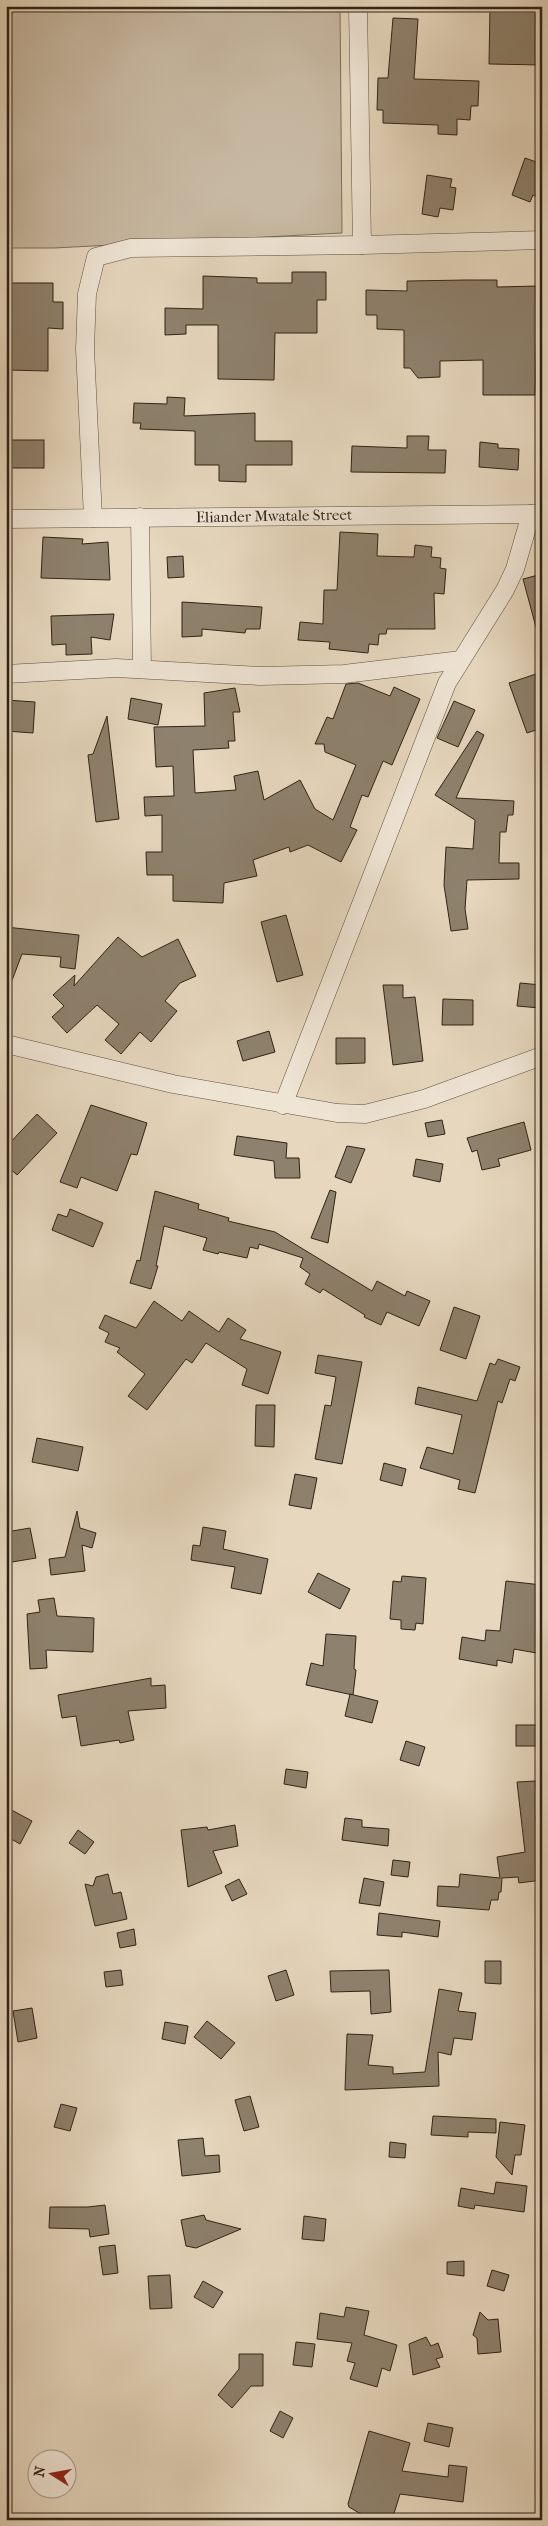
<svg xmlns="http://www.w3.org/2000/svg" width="548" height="2526" viewBox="0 0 548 2526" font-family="'IM FELL French Canon',serif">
<rect width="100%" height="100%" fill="#e6d7be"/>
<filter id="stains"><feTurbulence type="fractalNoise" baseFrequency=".004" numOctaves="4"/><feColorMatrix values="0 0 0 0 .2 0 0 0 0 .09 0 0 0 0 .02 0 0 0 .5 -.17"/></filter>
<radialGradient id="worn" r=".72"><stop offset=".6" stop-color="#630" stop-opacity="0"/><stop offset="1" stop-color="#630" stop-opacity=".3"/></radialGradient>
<!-- green -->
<polygon fill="#c7b8a1" stroke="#7b6e5b" points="6,6 340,6 342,233 54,248 6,248"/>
<!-- building -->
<g fill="#8e816d" stroke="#2f2315">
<polygon points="490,6 542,6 542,65 489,64"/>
<polygon points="393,18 418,19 414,79 479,81 478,106 471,106 470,120 457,119 457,135 438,134 438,125 383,123 383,110 377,110 378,78 388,78"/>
<polygon points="525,158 542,164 542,199 533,195 530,202 512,195"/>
<polygon points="427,175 452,179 450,187 456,188 453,210 440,208 438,217 422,214"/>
<polygon points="292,272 326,272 326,300 317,300 317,333 275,333 274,380 218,379 218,325 186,325 186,334 165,335 165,308 203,309 203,276 257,278 257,283 292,283"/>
<polygon points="466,280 497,280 497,287 538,286 535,395 483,395 483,360 440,361 440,377 418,378 410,368 404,368 404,330 377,329 377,315 366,315 366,290 407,291 407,281"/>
<polygon points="6,283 53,283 53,302 63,302 63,329 48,328 48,371 6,370"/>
<polygon points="167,397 185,398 184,416 255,413 255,441 292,441 292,465 246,465 246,482 219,481 219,465 195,465 195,431 140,429 141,423 133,423 134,403 167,404"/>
<polygon points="407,436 429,436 428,450 446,450 445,473 351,472 352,446 407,448"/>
<rect x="6" y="440" width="38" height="28"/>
<polygon points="480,442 498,444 498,448 519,449 518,470 479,467"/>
<polygon points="340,532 378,534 377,556 414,557 415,545 432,547 431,557 441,558 440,568 446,569 444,594 434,593 435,629 387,629 386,634 379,634 378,645 369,644 368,653 329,649 330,642 298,640 300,622 323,624 324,590 337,590"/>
<polygon points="43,537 83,539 82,544 108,542 110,580 41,578"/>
<polygon points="183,556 184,577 168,578 167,557"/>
<polygon points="542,574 542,631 537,631 523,579"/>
<polygon points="182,602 262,607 260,629 246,629 245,633 202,629 202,636 182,637"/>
<polygon points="114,614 110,640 91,637 92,654 66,655 66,644 52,645 51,616"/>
<polygon points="542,672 542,728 527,733 509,683"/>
<polygon points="358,683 390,696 394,687 420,699 392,765 383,761 368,797 362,795 350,827 357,830 341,862 308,845 290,852 289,847 253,860 257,876 224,883 223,903 173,901 173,875 147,875 146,852 162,852 162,815 145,816 144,797 174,796 173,766 156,767 154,727 205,726 204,693 235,688 240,712 233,712 235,741 228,741 229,748 193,750 195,793 236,790 234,776 258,771 264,800 300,780 315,809 333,820 356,765 325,752 324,744 315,744 327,717 333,719 346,684"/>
<polygon points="131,698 162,704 158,725 128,719"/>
<polygon points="6,700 35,702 33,733 6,731"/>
<polygon points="454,701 475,710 458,747 437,738"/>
<polygon points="107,716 119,819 96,822 88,755 93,754"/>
<polygon points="477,731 484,735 456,798 514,801 513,815 508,815 506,832 500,832 499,863 519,863 519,879 467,880 465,909 468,929 451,931 444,885 446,847 473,849 475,820 435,795"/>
<polygon points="286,915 303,975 277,982 261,922"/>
<polygon points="6,927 79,935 75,969 60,967 61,957 22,954 8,991 6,991"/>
<polygon points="118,937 142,957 178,939 196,976 180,983 165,1001 177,1011 151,1042 140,1032 121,1054 105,1040 119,1024 97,1005 67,1033 52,1017 64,1006 53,995 75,975 74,986"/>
<polygon points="520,983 541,985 540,1008 517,1006"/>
<polygon points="383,985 403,985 403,998 415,997 423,1061 393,1065"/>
<polygon points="443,999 473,1000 473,1025 442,1025"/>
<polygon points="269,1031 275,1052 243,1061 237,1041"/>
<polygon points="336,1038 365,1038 365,1063 336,1064"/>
<polygon points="91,1105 147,1123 137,1155 131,1154 117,1191 81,1177 77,1188 60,1182"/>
<polygon points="37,1114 57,1133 17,1175 6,1165 6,1147"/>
<polygon points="442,1120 445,1134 428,1137 425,1123"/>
<polygon points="524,1122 531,1150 498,1159 500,1166 482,1170 477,1150 472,1152 467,1138"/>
<polygon points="237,1136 287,1143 286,1158 299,1158 300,1178 275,1178 274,1161 234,1155"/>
<polygon points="347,1146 365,1149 351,1183 335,1177"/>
<polygon points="416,1159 443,1164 440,1182 413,1176"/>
<polygon points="330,1190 336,1192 328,1243 311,1238"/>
<polygon points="155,1191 199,1204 198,1209 229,1218 228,1221 275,1232 372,1291 377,1281 405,1296 407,1291 430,1301 419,1326 387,1312 381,1325 364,1317 365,1315 323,1289 320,1293 305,1284 310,1274 300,1267 303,1258 259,1244 258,1249 250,1247 247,1258 219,1252 218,1254 203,1250 207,1238 164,1226 156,1266 158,1266 151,1289 130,1283 137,1260 140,1261"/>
<polygon points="70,1209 103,1223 93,1247 52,1230 58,1214 67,1217"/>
<polygon points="154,1301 182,1321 189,1311 219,1332 228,1318 246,1330 240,1339 281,1352 268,1394 242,1385 247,1369 206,1343 192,1363 186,1359 147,1410 128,1396 145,1374 117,1352 120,1348 105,1342 109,1333 99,1328 105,1315 136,1328"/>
<polygon points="454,1307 480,1316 466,1359 440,1350"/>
<polygon points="318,1355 362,1362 342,1464 315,1459 325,1405 331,1406 336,1377 315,1373"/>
<polygon points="498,1359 520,1367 515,1381 510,1379 502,1403 498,1401 475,1493 458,1489 460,1480 420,1468 427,1447 453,1454 462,1415 415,1404 418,1387 477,1401 490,1363 495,1365"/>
<polygon points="256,1405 275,1405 274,1447 255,1446"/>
<polygon points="37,1438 83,1447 78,1471 32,1462"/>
<polygon points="384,1463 406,1469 402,1486 380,1480"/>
<polygon points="295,1474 317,1478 311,1509 289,1505"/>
<polygon points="77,1511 80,1528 96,1533 92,1548 82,1545 85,1571 51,1575 49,1559 65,1557"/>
<polygon points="203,1527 226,1531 223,1549 268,1559 261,1594 231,1588 235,1567 191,1560 193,1545 200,1546"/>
<polygon points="30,1528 36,1558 6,1563 6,1532"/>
<polygon points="318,1573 350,1589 340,1609 308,1592"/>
<polygon points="402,1576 426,1578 423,1624 416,1623 415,1630 401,1629 401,1620 390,1619 393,1581 401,1582"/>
<polygon points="506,1581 542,1585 542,1654 514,1649 512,1663 497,1660 497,1666 459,1659 462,1637 485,1641 486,1630 500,1631"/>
<polygon points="54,1598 57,1616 94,1618 93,1652 46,1650 47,1668 30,1669 27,1614 40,1612 38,1600"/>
<polygon points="326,1634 356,1636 354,1669 356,1670 353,1695 306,1685 311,1663 323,1666"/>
<polygon points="151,1678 151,1686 165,1685 166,1708 128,1711 134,1740 120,1743 119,1740 81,1746 76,1716 62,1718 58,1695"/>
<polygon points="350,1694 378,1701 372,1723 345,1716"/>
<rect x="516" y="1725" width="24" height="21"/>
<polygon points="406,1741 425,1747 419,1766 400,1760"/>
<polygon points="286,1769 308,1772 306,1788 284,1784"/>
<polygon points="536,1781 538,1816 536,1816 542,1880 519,1883 518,1877 502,1878 501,1892 499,1892 498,1900 491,1900 489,1910 437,1906 438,1886 459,1887 460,1874 500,1878 497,1857 525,1852 517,1782"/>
<polygon points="6,1807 32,1821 20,1844 6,1836"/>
<polygon points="345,1818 362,1820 362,1827 389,1829 388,1846 342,1840"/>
<polygon points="235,1825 238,1846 213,1851 222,1873 188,1887 181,1830 207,1827 208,1830"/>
<polygon points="78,1830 94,1842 85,1854 69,1843"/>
<polygon points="393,1860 410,1862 408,1877 391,1875"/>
<polygon points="108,1874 113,1894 121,1892 127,1919 95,1926 85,1884 93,1886 96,1877"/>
<polygon points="364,1878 384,1882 380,1906 359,1903"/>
<polygon points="239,1879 247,1894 232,1901 225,1886"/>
<polygon points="379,1913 440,1921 438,1937 402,1932 402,1937 377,1935"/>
<polygon points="134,1929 136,1945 120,1948 117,1933"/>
<polygon points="485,1961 501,1961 501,1984 485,1983"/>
<polygon points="121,1970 123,1985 106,1987 104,1972"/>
<polygon points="286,1970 294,1995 276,2001 268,1976"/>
<polygon points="389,1970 391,2012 371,2014 370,1991 331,1992 330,1971"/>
<polygon points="439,1989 462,1993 458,2011 476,2013 472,2040 454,2038 451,2055 438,2052 439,2086 345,2090 347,2034 373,2035 368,2065 393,2067 393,2074 425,2072"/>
<polygon points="32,2008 37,2038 18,2042 13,2011"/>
<polygon points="207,2021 235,2043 221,2059 194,2037"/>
<polygon points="165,2022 188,2026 185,2044 162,2039"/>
<polygon points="250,2096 259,2127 244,2131 235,2100"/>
<polygon points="61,2104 77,2108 70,2131 54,2127"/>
<polygon points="433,2116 496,2119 496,2133 468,2132 468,2137 431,2135"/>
<polygon points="500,2122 525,2125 521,2155 515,2155 512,2175 496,2157"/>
<polygon points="203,2138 205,2156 219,2155 220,2172 182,2176 178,2140"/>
<polygon points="390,2142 406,2144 405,2158 389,2157"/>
<polygon points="496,2182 527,2186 524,2212 475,2205 474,2209 458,2206 461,2188 494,2194"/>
<polygon points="105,2205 109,2234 90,2237 89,2229 49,2228 50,2207 88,2207"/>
<polygon points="204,2215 206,2220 241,2229 196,2248 186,2246 181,2220"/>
<polygon points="304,2216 326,2219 324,2241 302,2239"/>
<polygon points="115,2245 118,2273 103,2275 99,2247"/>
<polygon points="464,2261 464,2276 447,2274 447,2262"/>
<polygon points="492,2270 509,2275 504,2291 487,2286"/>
<polygon points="170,2275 172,2308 150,2309 148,2276"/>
<polygon points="203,2281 223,2292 213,2308 194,2297"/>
<polygon points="346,2307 369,2311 364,2335 397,2345 390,2371 382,2368 377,2387 350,2379 355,2363 347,2361 352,2343 317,2339 320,2313 344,2317"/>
<polygon points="480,2312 488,2320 498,2319 501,2352 478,2354 477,2338 473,2335"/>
<polygon points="426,2337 431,2346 438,2343 443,2357 436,2359 440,2367 413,2375 409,2344"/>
<polygon points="296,2342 315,2344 312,2367 293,2365"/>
<polygon points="239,2354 263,2354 263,2386 251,2386 232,2408 218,2395 239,2369"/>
<polygon points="280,2411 293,2418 283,2438 270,2431"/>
<polygon points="428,2423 453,2428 449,2447 424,2441"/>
<polygon points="369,2431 410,2443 402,2471 448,2477 449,2465 467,2467 463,2502 400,2494 392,2520 371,2520 349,2507 348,2504"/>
</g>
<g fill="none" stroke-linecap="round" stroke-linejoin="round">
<!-- street casing -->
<g stroke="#5d503f" stroke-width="19">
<g id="street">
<polyline points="358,6 362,245 542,240"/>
<polyline points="140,517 142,668"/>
<polyline points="93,518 85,349 87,294 96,257 131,248 362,245"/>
<polyline points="6,519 541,514"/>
<polyline points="6,674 116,668 260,676 304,675 344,674 461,660"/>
<polyline points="6,1044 173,1084 337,1113 365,1114 424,1099 542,1056"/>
<polyline points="283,1105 447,683 505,590 515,569 531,514"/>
</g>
</g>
<!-- street -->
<use href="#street" stroke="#efe5d5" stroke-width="18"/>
</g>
<g text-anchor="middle" stroke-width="4" stroke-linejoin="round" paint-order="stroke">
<!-- street labels -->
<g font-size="15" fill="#2f2315" stroke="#efe5d5">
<text transform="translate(274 516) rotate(-1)" y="5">Eliander Mwatale Street</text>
</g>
</g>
<!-- margin -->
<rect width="548" height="2526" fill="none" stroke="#e6d7be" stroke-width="25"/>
<rect x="8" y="8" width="533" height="2511" fill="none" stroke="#2f2315" stroke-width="2.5"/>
<rect x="12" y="12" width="523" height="2501" fill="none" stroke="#2f2315"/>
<!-- north arrow -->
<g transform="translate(52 2474) rotate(281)"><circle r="24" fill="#efe5d5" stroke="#a29788"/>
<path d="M0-4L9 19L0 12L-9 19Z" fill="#8f2418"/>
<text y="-8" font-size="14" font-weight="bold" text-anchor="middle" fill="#2f2315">N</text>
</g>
<rect width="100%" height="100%" filter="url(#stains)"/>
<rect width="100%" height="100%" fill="url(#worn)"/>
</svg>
